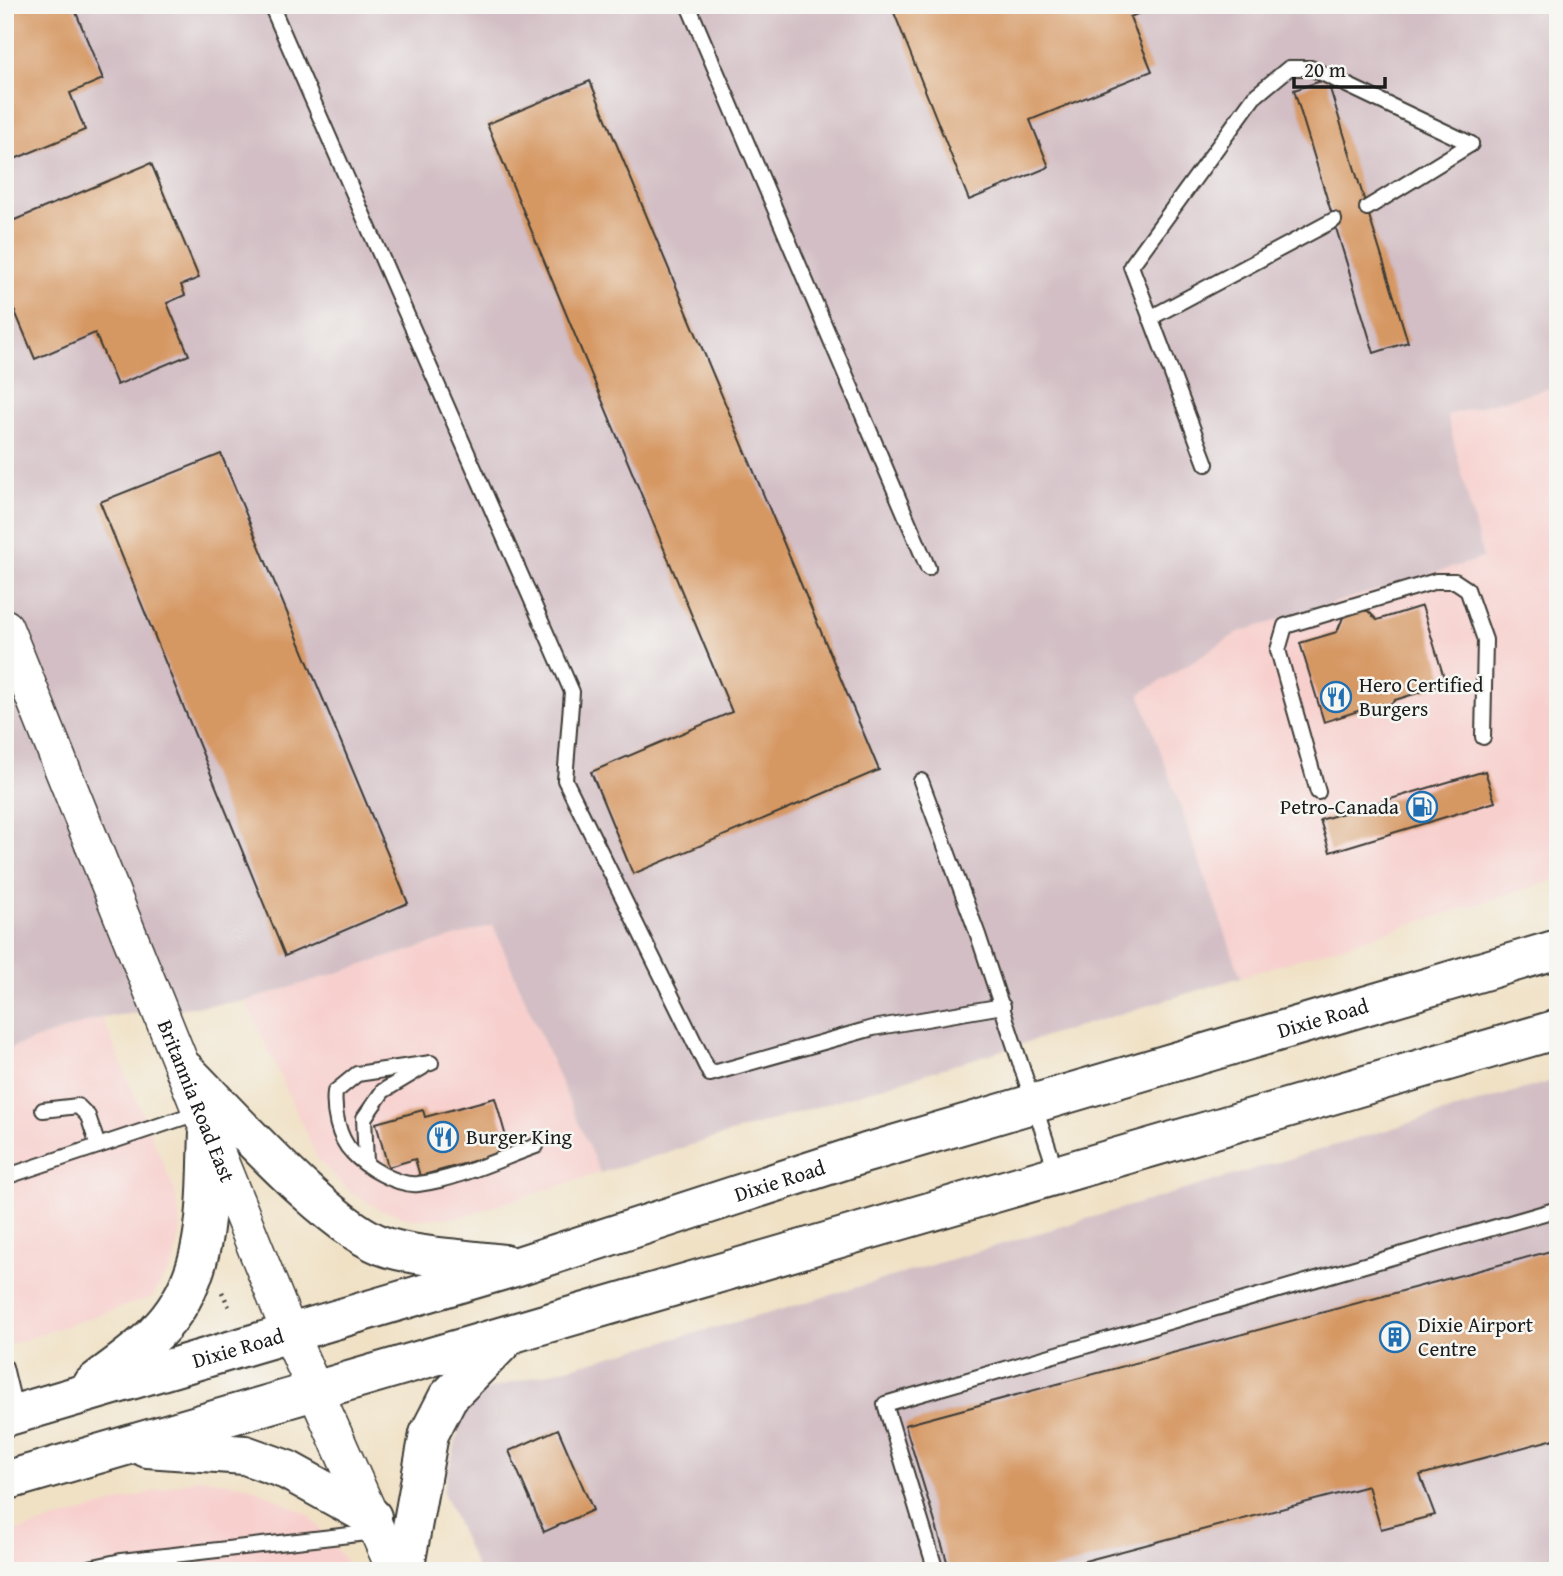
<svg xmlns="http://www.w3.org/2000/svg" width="1563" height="1576" viewBox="0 0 1563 1576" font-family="'Gentium Book Plus',serif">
<rect width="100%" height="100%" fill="#f6f6f2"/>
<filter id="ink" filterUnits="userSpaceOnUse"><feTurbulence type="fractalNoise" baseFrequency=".0143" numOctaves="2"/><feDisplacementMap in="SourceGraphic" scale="14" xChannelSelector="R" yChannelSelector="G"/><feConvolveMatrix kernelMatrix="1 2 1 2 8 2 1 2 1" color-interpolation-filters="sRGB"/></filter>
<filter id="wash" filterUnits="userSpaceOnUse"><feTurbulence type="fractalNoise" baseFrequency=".00686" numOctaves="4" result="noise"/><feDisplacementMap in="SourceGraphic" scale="28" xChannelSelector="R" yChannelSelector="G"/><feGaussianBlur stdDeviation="1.57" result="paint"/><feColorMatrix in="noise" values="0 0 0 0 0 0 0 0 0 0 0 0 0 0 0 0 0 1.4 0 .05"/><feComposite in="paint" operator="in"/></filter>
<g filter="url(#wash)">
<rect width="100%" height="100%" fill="#f0e1c5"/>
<!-- built -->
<g fill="#f7d0ce">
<polygon points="1558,386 1558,879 1241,977 1140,694 1239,632 1483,558 1447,415"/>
<polygon points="493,925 600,1173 460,1217 415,1219 381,1210 352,1193 318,1160 246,1001"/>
<polygon points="102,1017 175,1192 181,1229 173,1264 152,1297 5,1346 5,1050"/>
<polygon points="200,1478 252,1487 309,1515 349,1565 329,1571 5,1571 5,1535"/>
</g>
<!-- industrial -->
<g fill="#d2bec4">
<polygon points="5,5 1558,5 1558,386 1447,415 1483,558 1239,632 1140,694 1241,977 600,1173 493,925 246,1001 102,1017 5,1050"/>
<polygon points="1558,1079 1558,1571 478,1571 443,1492 468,1395 780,1310"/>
</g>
<g id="blocks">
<!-- building -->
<g fill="#d69864">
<polygon points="5,5 73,5 103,79 70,93 85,130 5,163"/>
<polygon points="891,5 1159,5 1130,17 1152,71 1030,120 1049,167 969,200"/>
<polygon points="1327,79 1408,342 1374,353 1294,90"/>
<polygon points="590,81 879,770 633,874 591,772 732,712 487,124"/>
<polygon points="151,163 199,278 181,285 185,295 167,303 189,355 117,385 95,333 35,359 5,288 5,224"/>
<polygon points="221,454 408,903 285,956 100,502"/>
<polygon points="1422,606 1446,684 1395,700 1381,712 1369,713 1361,710 1324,722 1300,643 1337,632 1344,615 1360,610 1368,611 1377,620"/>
<polygon points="1485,771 1495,802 1330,852 1320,820"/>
<polygon points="495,1098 510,1151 420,1176 415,1159 388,1167 376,1123 423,1110 425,1117"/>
<polygon points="1558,1249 1558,1438 1420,1475 1435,1515 1381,1529 1368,1486 1047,1571 950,1571 905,1425"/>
<polygon points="558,1429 593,1510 544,1532 509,1451"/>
</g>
</g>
</g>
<g filter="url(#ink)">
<use href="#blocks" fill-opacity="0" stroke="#3c3a35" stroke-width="2"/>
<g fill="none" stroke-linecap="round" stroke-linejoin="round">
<!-- service casing -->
<g stroke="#3c3a35" stroke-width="18">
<g id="service">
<polyline points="271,5 572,692 565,780 710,1074 873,1028 1003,1006"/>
<polyline points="688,5 928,568"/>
<polyline points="1367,208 1471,144"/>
<polyline points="1150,318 1334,220"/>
<polyline points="1206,464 1131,266 1254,97 1289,68 1311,68 1471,144"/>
<polyline points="921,781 978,935 1057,1174"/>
<polyline points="1318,792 1278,650 1285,626 1436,581 1455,581 1467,589 1485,640 1483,737"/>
<path d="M 431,1063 L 357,1074 L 335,1092 C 333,1110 338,1138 352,1152 C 366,1167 397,1186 418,1184 C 458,1179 499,1159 536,1146"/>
<polyline points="43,1110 78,1106 88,1116 98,1146"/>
<polyline points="366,1162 364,1118 383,1091 423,1067"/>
<polyline points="5,1177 200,1112"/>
<polyline points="5,1367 16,1413"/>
<polyline points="160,1557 164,1571"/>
<polyline points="76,1571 121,1561 376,1532"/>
<polyline points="936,1571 885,1404 1558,1209"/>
</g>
</g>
<!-- tertiary casing -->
<g stroke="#3c3a35" stroke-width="38">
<g id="tertiary">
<path id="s1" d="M 5,627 L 290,1334 L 395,1571"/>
</g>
</g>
<!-- secondary casing -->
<g stroke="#3c3a35" stroke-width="42">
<g id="secondary">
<path d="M 185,1070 C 229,1114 334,1233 389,1248 C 425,1258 467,1259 505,1264"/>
<path d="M 93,1384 C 114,1367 138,1352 156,1333 C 212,1277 206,1204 209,1132"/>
<path id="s2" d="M 5,1417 L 518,1266 L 866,1153 L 1558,949"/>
<polyline points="147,1448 245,1455 287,1470 372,1517"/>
<polyline points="5,1481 1558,1029"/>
<polyline points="404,1571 429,1434 448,1397 509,1335"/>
</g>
</g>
<!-- path -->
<polyline stroke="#3c3a35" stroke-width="4.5" stroke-dasharray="2 5" stroke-linecap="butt" points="222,1292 229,1307"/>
<!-- service -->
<use href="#service" stroke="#fff" stroke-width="14"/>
<!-- tertiary -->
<use href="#tertiary" stroke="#fff" stroke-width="35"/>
<!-- secondary -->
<use href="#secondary" stroke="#fff" stroke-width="38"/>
</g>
</g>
<!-- icons -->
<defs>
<g id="restaurant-ring" transform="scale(1.575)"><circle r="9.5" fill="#f6f6f2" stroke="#1f6fb2" stroke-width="1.5"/><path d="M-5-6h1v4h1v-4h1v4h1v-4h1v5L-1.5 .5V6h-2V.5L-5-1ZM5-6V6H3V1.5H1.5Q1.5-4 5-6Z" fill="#1f6fb2"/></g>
<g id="fuel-ring" transform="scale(1.575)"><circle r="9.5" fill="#f6f6f2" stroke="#1f6fb2" stroke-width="1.5"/><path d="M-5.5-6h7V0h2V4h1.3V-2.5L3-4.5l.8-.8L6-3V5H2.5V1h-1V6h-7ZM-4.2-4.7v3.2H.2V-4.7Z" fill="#1f6fb2"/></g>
<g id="building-ring" transform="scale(1.575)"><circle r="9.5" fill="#f6f6f2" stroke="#1f6fb2" stroke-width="1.5"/><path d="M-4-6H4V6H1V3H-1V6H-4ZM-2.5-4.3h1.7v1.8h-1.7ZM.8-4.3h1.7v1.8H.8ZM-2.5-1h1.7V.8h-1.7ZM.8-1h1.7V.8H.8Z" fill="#1f6fb2"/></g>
</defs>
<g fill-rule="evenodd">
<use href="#restaurant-ring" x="1336" y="697"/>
<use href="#fuel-ring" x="1422" y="807"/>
<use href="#restaurant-ring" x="443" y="1137"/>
<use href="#building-ring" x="1395" y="1337"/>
</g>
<g text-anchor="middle" stroke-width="5" stroke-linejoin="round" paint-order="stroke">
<!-- poi labels -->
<g font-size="21" fill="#1c1c1c" stroke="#f6f6f2" text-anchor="start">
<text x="1359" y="692">Hero Certified<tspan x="1359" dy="24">Burgers</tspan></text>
<text x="1399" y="814" text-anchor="end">Petro-Canada</text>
<text x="466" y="1144">Burger King</text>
<text x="1418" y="1332">Dixie Airport<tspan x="1418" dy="24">Centre</tspan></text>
</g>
<!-- street labels -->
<g font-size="21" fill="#1c1c1c" stroke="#f6f6f2">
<text dy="7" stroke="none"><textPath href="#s2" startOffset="1377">Dixie Road</textPath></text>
<text dy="7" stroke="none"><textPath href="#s1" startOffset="511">Britannia Road East</textPath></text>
<text dy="7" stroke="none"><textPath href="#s2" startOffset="810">Dixie Road</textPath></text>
<text dy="7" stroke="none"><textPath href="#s2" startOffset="243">Dixie Road</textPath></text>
</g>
</g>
<!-- margin -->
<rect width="1563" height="1576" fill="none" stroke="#f6f6f2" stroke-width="28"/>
<!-- scale -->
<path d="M1294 77v10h91v-10" fill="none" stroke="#1c1c1c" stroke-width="3.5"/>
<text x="1304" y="77" font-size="21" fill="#1c1c1c" stroke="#f6f6f2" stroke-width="5" paint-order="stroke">20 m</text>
</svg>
